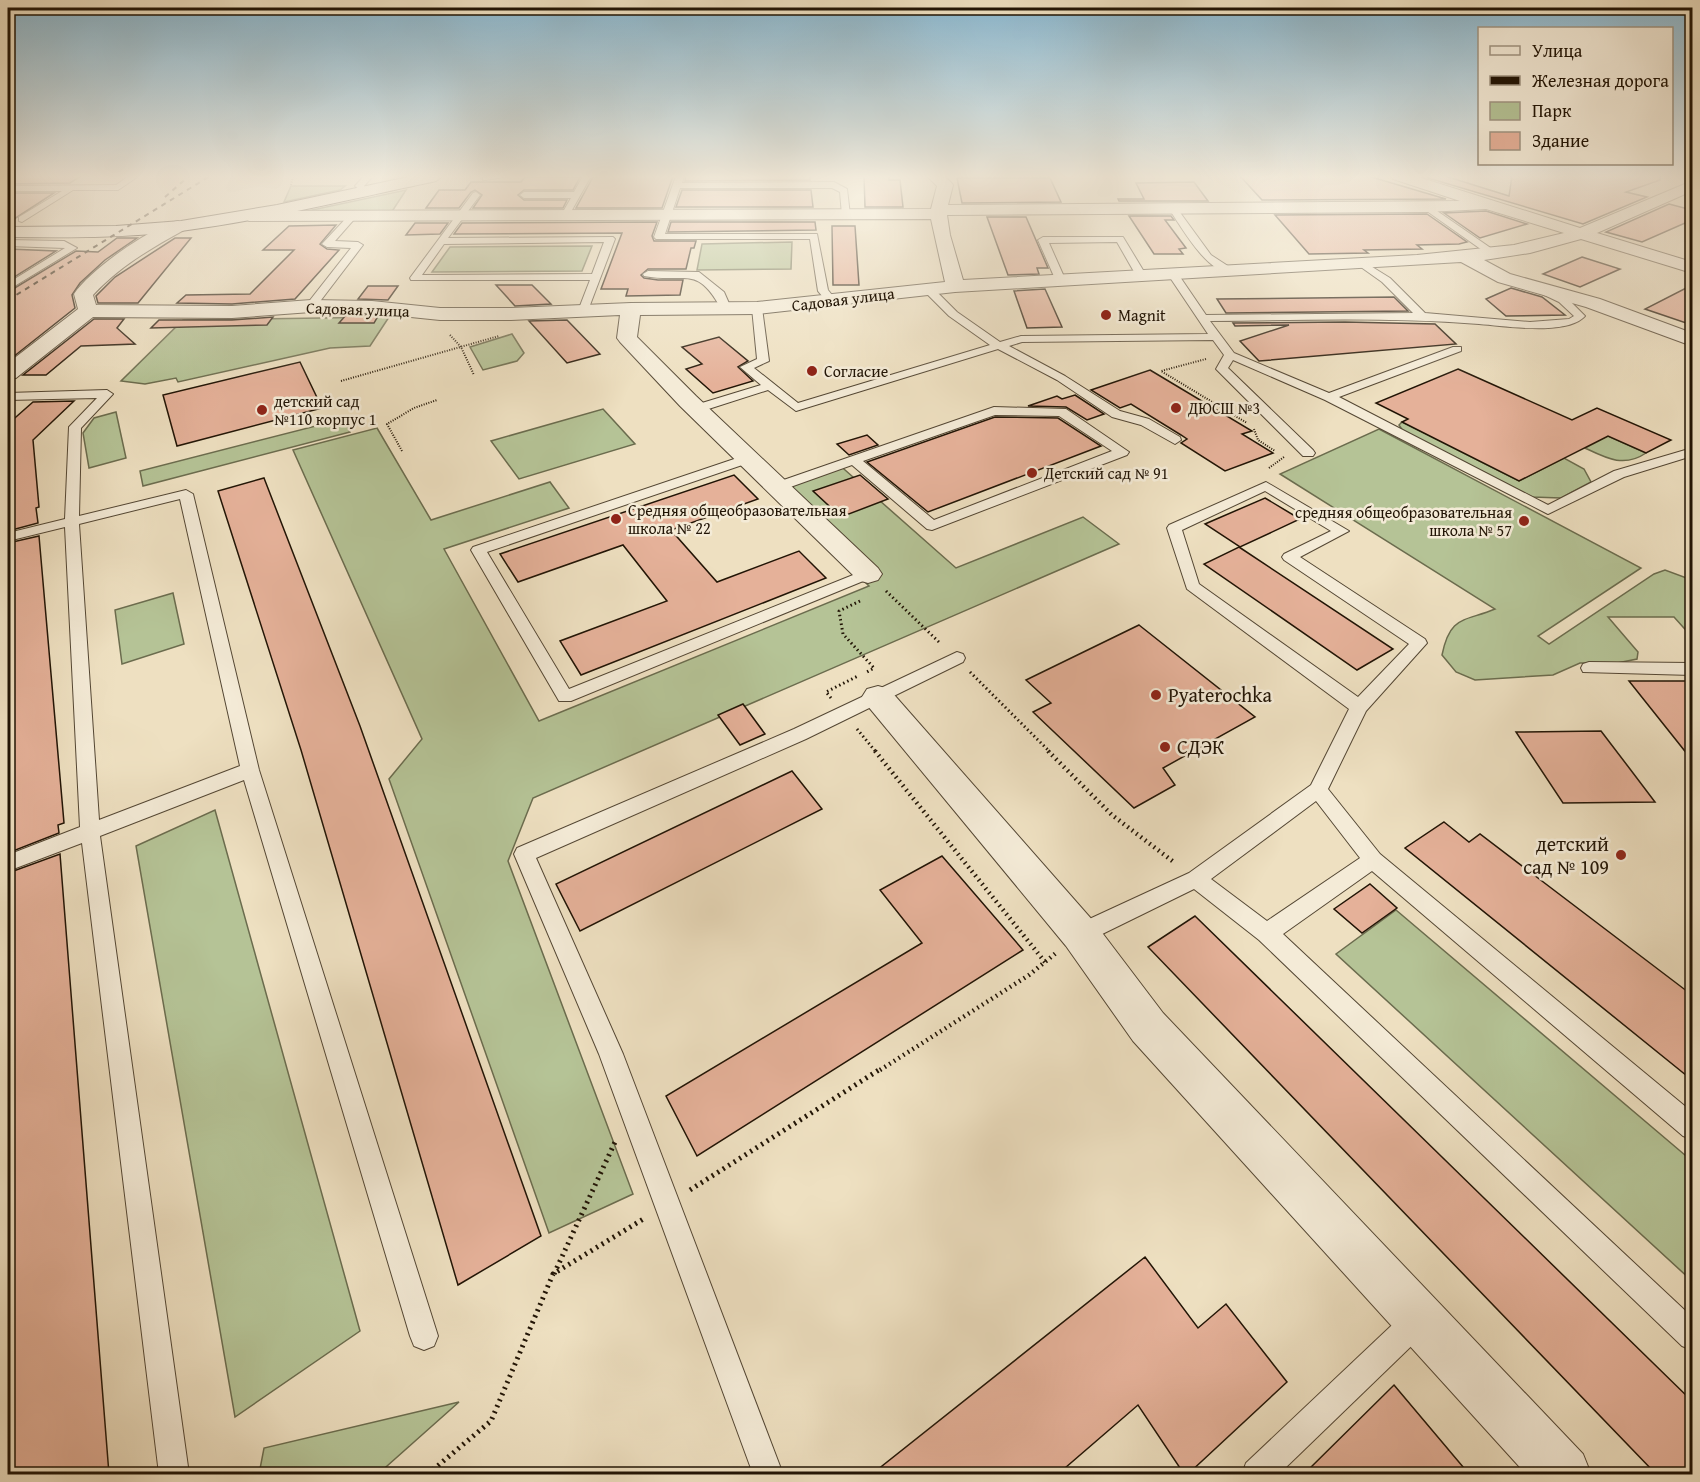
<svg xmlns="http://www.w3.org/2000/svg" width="1700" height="1482" viewBox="0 0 1700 1482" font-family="'Gentium Book Plus',serif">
<rect width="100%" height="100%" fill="#eee0c1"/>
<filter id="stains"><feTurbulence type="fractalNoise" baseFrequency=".00333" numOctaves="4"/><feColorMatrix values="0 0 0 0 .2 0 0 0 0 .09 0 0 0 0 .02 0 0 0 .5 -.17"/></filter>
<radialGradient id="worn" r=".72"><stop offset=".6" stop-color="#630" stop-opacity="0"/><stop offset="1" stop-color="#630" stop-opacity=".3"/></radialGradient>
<!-- green -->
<g fill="#b5c396" stroke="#6b6c4e" stroke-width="1.5">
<polygon points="291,186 345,186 340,190 284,202"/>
<polygon points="406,190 391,213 298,213"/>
<polygon points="792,242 791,269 697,270 702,244"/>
<polygon points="592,246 582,271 432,272 450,247"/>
<polygon points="389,317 370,346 330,348 178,382 176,378 145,384 121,381 183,320"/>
<polygon points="512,334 524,353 517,361 483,370 470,347"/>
<polygon points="603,409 635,444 519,479 491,441"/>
<polygon points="116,412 126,458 89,468 83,433 94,418"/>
<polygon points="343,419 350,432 143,486 140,471"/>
<polygon points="1402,422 1519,481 1564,458 1584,469 1591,482 1561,498 1532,497 1403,431 1399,425"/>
<polygon points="377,428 431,520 550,482 569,508 444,549 539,721 869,586 767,486 836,462 956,568 1083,517 1119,544 533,798 508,861 633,1194 549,1233 389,779 422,739 293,450"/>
<path d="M 1379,429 L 1641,568 L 1538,636 L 1549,644 L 1654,574 L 1665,570 L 1692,580 L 1692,637 L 1674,617 L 1608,617 L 1638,652 L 1637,659 L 1617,663 L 1580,663 L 1553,675 L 1475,680 L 1456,672 L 1442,655 C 1450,615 1464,622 1495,609 L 1280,474 Z"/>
<path d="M 1608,436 L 1646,453 C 1624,468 1606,458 1585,448 Z"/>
<polygon points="173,593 184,644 122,664 115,610"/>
<polygon points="215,810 360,1331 235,1417 136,846"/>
<polygon points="1396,910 1692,1161 1692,1281 1336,954"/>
<polygon points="459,1402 378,1474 259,1474 264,1448"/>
</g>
<!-- building -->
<g fill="#e5b199" stroke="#211405" stroke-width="1.5">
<polygon points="8,176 81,176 70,183 8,184"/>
<polygon points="620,176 673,176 662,208 576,208 593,177"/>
<polygon points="686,176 810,176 810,180 685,181"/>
<polygon points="864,176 889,176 889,180 900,180 903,207 865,207"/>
<polygon points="1240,176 1368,176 1446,199 1262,200"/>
<polygon points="1431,176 1445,176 1509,196 1512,176 1660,176 1660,180 1626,192 1647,197 1583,224 1428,178"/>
<polygon points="525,177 580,177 573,190 524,190 518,195 524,200 567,200 563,208 473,208 482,195 475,190 471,192 459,208 426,208 439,190 465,190 471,182 521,182"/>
<polygon points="957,178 1050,178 1061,202 962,203"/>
<polygon points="1194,182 1208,201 1119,201 1118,199 1144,199 1136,183"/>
<polygon points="682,190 811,190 813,207 676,207"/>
<polygon points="8,193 54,193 8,223"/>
<polygon points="1669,204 1692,210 1692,220 1642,242 1606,232"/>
<polygon points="1486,211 1527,224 1480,238 1444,213"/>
<polygon points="1427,214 1467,242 1459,244 1417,245 1422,249 1364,250 1368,253 1309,254 1275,215"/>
<polygon points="1129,216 1171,216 1174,220 1165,220 1186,248 1179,249 1183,254 1154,254"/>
<polygon points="987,217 1026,217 1048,268 1037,268 1039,274 1008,275"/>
<polygon points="657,222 652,236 654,241 696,241 694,248 691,248 686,269 648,269 641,275 644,278 658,280 683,280 680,295 626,296 628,289 601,289 622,233 454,234 462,223"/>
<polygon points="671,222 815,222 816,230 668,232"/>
<polygon points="415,223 448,223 440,234 406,235"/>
<polygon points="336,225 320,244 327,249 339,250 295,299 232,304 177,303 186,295 250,294 294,250 263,250 289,226"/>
<polygon points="832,226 855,226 859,285 833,285"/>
<polygon points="117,238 137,238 105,260 80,283 72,295 75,308 8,361 8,292 76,251 98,252"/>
<polygon points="175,238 191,238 138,303 98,303 96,296 115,277"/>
<polygon points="8,249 56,251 8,281"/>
<polygon points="1582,257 1620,269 1580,287 1543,274"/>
<polygon points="496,285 532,285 551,304 515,306"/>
<polygon points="1692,285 1692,325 1645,309"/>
<polygon points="368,286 398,286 388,300 358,299"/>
<polygon points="1511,288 1542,297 1565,315 1506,316 1486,299"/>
<polygon points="1045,289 1062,327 1027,328 1014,291"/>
<polygon points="1394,297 1408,311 1226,313 1217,299"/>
<polygon points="346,315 372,315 378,316 374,323 339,323"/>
<polygon points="273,317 267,325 151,328 159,320 232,320"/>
<polygon points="94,319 124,319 117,328 135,344 81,346 46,375 23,375"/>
<polygon points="567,320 600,354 567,363 529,321"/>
<polygon points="1345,322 1435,324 1456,344 1259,361 1240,341 1289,325 1235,326 1233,323"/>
<polygon points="719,337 748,361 738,367 753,381 713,393 686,369 702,364 682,347"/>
<polygon points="300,362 322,408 177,446 163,395"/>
<polygon points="1458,369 1572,420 1597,408 1671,440 1646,453 1608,436 1519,481 1402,422 1408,419 1376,403"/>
<polygon points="1150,370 1252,431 1242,434 1273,453 1225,471 1181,443 1187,439 1181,435 1131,404 1120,408 1091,390"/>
<polygon points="1075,395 1104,414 1087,420 1066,407 1028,406 1057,396 1062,399"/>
<polygon points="74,401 33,440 39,507 36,508 38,523 8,531 8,424 33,402"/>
<polygon points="995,417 1058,418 1101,446 928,512 867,462"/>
<polygon points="867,435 878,445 849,455 837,444"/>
<polygon points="734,475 758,499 671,530 717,582 799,551 826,578 581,675 560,641 667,601 623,545 518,582 500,554"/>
<polygon points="860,475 888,499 841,517 813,491"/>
<polygon points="264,478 360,726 541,1236 458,1285 301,750 218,491"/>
<polygon points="1265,498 1300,519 1240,547 1205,524"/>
<polygon points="39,536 64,823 58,825 59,833 8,853 8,543"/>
<polygon points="1239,547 1393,649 1357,670 1204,564"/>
<polygon points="1139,625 1255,717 1163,768 1175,785 1134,808 1033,712 1051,703 1026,680"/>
<polygon points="1629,681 1692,681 1692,760"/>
<polygon points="743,704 765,734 740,745 718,715"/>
<polygon points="1601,731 1630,769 1655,802 1563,803 1516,732"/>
<polygon points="792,771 822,809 580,931 556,884"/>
<polygon points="1444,822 1469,842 1480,834 1692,995 1692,1080 1405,848"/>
<polygon points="60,854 109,1474 8,1474 8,873"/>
<polygon points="942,856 1023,950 697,1156 666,1096 922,943 880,890"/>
<polygon points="1370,884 1397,908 1362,933 1334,909"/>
<polygon points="1195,916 1692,1401 1692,1474 1656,1474 1148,947"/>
<polygon points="1145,1257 1198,1328 1226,1304 1287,1382 1188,1474 1184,1474 1138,1405 1058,1474 872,1474"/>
<polygon points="1394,1385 1469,1474 1304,1474"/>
</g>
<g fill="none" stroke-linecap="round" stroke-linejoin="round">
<!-- lane casing -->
<g stroke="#544734" stroke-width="2">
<g id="lane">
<polygon points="129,176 139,176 118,190 73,190 22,222 19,221 19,217 62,191 8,191 8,186 116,185"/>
<polygon points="364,176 373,176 364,186 368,191 364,194 355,186"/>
<polygon points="483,176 509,176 486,180 483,180"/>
<polygon points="583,176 591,176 567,219 560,217 571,198 524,198 520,195 524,192 574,192"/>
<polygon points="676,176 684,176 682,183 834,182 847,189 850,215 846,218 842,215 840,192 832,188 680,188 665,234 817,234 828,290 836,300 835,302 827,302 818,291 810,239 656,239 654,237"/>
<path d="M 476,192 L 480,195 L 448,238 L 613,237 L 615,239 L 587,313 L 579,313 L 578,311 L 590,280 L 411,280 L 410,278 L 473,193 ZM 604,242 L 592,274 L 422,275 L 444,244 Z"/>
<polygon points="1427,204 1495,251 1495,255 1489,255 1424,209 1423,207"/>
<path d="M 1170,207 L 1176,207 L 1211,255 L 1231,268 L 1231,272 C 1208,275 1181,226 1169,209 Z"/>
<polygon points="350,214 357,216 335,241 358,242 363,245 315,308 307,308 307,304 351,248 327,247 322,244"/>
<polygon points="1123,237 1146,275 1145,277 1137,277 1117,242 1049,243 1065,279 1056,281 1038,240 1043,237"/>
<polygon points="8,240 64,241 77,248 8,290 8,283 65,248 8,246"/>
<path d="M 1361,260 L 1390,278 L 1425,313 L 1530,322 L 1569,319 L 1574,316 L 1559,302 L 1538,292 L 1537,290 L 1542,287 L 1567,298 L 1585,316 C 1567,336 1505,326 1479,324 C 1390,317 1300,320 1210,321 L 1234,353 L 1329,393 L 1453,347 L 1461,347 L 1461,351 L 1339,397 L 1548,505 L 1614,471 L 1692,448 L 1692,456 L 1624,477 L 1548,514 L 1325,400 L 1233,360 L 1228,368 L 1313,450 L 1315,453 L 1313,456 L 1303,456 L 1216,369 L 1224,355 L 1213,340 L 1022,342 L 1009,346 L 1065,376 L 1120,411 L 1149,419 L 1180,437 L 1181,440 L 1175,444 L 1141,425 L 1112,417 L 1057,380 L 998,349 L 796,411 L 768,390 L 696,413 L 690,409 L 692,406 L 761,385 L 740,367 L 757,359 L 752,308 L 757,305 L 762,308 L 769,361 L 754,368 L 798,403 L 990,345 L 949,316 L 924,291 L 924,287 L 932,287 L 957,312 L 1000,342 L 1021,336 L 1208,334 L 1167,273 L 1172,270 L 1176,271 L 1206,315 L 1413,313 L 1382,282 L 1358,265 L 1356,263 Z"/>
<path d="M 648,271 L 699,272 L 724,292 L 731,308 L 722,310 C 696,263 687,284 644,276 L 643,274 Z"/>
<path d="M 107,390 L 113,394 L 81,428 L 79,516 L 186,490 L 193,494 L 259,770 L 438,1336 L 434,1346 L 424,1350 L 414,1346 L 410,1336 L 244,780 L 100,836 L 189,1474 L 159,1474 L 82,843 L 8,871 L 8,855 L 80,827 L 65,527 L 8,541 L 8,533 L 65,519 L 69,427 L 97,398 L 8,400 L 8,393 ZM 180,499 L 240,766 L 99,820 L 79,524 Z"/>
<path d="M 994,407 L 1066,409 L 1129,452 L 1127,455 L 932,530 L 927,529 L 852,465 L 782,490 L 777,491 L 770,487 L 772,484 ZM 995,415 L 1059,416 L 1112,451 L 934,520 L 863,461 Z"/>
<polygon points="749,454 754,455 756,458 754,461 487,552 569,689 863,571 873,571 876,574 873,577 571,701 559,701 471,550 473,547"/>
<path d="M 1266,482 L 1349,531 L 1300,557 L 1425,639 L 1427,643 L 1366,711 L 1328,789 L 1380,854 L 1692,1112 L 1692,1139 L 1683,1136 L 1372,871 L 1283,934 L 1692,1317 L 1692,1350 L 1682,1346 L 1259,940 L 1194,889 L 1088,941 L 1080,943 L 1072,941 L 1069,934 L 1072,927 L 1189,873 L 1311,785 L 1349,709 L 1187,589 L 1167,528 L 1169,525 ZM 1265,491 L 1331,531 L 1284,554 L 1282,557 L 1284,560 L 1409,644 L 1358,697 L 1199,584 L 1182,530 ZM 1316,801 L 1360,858 L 1267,921 L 1211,879 Z"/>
<polygon points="957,652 963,654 965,658 963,662 806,739 536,858 623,1054 783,1474 753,1474 599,1054 514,854 517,848 794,729"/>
<polygon points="1589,662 1692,663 1692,675 1583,672 1581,668 1583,664"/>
<polygon points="1418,1306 1428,1310 1432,1320 1428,1330 1279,1474 1242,1474 1246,1463 1408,1310"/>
</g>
</g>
<!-- street casing -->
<g stroke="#544734" stroke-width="2">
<g id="street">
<path d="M 927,176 C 938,176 946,175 953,185 L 948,205 L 1460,201 L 1393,179 L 1391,176 L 1415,176 L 1580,228 L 1692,181 L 1692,191 L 1597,233 L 1692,262 L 1692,273 L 1581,239 L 1530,253 L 1484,260 L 1510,274 L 1600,299 L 1692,333 L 1692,346 L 1586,307 L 1498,282 L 1461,262 L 955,292 L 757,314 L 640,315 L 637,337 L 696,396 L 878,568 L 882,574 L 878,580 L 868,583 L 858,580 L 680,406 L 620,342 L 617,338 L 620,315 L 511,320 L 440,320 L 372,313 L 311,312 L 232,318 L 93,317 L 16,378 L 8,379 L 8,363 L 78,309 L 74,294 C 90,270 149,228 178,221 L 186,226 L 184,230 C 151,248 119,267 93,295 L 96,305 L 232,306 L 311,300 L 372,301 L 440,308 L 511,308 L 631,303 L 757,302 L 945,282 L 931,219 L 249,221 L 241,216 L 249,211 L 931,209 L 937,186 ZM 1486,209 L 1564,233 L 1514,245 L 1417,255 L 963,280 L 950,235 L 947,215 L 1427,212 Z"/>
<polygon points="878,686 889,689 1094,922 1163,1013 1583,1454 1591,1474 1526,1474 1133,1041 1066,946 867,705 862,697 867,689"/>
</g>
</g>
<!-- secondary casing -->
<g stroke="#211405" stroke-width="2">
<path id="secondary" d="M 413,176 L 443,176 L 436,181 C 351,199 267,220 181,231 C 124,238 65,238 8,237 L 8,227 L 116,226 L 181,221 L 277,205 Z"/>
</g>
<!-- path-far3 -->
<g stroke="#211405" stroke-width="2" stroke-dasharray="1 1.5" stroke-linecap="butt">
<polyline points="291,185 293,176"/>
<polyline points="450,335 461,347 474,375"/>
<polyline points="1206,359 1161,371 1247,423"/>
<polyline points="341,381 499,336"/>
<polyline points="1254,429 1258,440 1275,451"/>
<polyline points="402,451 387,424 414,408 437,400"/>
<polyline points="1269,468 1284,457"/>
</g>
<!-- path-far2 -->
<g stroke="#211405" stroke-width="3" stroke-dasharray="1.5 3" stroke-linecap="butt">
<polyline points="886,591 941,644"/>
<polyline points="860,601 839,611 843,634 874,668 867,672"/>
<polyline points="970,672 1050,752"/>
<polyline points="831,698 826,692 858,676"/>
<polyline points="857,729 876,752"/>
</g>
<!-- path-far1 -->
<g stroke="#211405" stroke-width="4.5" stroke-dasharray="1.5 4" stroke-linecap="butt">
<polyline points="875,751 1045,962"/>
<polyline points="1048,751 1112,815 1175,863"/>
<polyline points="880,1070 1029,975 1056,953"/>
</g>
<!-- path -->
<g stroke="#211405" stroke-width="5" stroke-dasharray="2 4.5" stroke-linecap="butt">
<polyline points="690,1190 882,1068"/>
<polyline points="554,1274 615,1142"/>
<polyline points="428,1474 491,1421 553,1274 645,1218"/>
</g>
<!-- lane -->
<use href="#lane" fill="#f4ebd7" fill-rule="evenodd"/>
<!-- street -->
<use href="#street" fill="#f4ebd7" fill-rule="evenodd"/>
<!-- secondary -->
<use href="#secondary" fill="#f4ebd7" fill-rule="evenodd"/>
<!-- rail -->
<g stroke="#211405" stroke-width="2" stroke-dasharray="5 5" stroke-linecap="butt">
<polyline points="165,197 189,176"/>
<polyline points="8,300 210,176"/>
</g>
</g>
<!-- sky -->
<linearGradient id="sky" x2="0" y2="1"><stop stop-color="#89b8d1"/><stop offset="0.46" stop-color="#f7f1e3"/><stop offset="1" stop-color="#f7f1e3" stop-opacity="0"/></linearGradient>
<rect width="1700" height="384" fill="url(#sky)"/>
<!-- markers -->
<g fill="#8f2418" stroke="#f4ebd7" stroke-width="2">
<circle cx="1106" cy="315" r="6"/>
<circle cx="812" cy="371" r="6"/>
<circle cx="1176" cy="408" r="6"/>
<circle cx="262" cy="410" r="6"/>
<circle cx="1032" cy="473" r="6"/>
<circle cx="616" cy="519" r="6"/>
<circle cx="1524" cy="521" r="6"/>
<circle cx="1156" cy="695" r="6"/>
<circle cx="1165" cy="747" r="6"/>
<circle cx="1621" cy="855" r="6"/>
</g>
<g text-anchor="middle" stroke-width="5" stroke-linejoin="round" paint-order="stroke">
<!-- far-street labels -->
<g font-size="16" fill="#211405" stroke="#f4ebd7">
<text transform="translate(843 299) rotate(-7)" y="6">Садовая улица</text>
<text transform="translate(358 309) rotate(2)" y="6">Садовая улица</text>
</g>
<!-- far-poi labels -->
<g font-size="16" fill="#211405" stroke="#f4ebd7" text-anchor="start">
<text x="1118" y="321">Magnit</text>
<text x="824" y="377">Согласие</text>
<text x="274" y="407">детский сад<tspan x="274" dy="18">№110 корпус 1</tspan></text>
<text x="1188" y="414">ДЮСШ №3</text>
<text x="1044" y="479">Детский сад № 91</text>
<text x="628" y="516">Средняя общеобразовательная<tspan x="628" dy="18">школа № 22</tspan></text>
<text x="1512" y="518" text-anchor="end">средняя общеобразовательная<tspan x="1512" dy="18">школа № 57</tspan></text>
</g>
<!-- poi labels -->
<g font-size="20" fill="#211405" stroke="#f4ebd7" text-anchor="start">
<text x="1168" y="702">Pyaterochka</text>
<text x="1177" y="754">СДЭК</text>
<text x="1609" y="851" text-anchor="end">детский<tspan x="1609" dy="23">сад № 109</tspan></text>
</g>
</g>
<!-- margin -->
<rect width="1700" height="1482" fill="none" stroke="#eee0c1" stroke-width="30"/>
<rect x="9" y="9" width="1682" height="1464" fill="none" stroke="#211405" stroke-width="3"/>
<rect x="15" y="15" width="1670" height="1452" fill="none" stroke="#211405" stroke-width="1.5"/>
<!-- legend -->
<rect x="1478" y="27" width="195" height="138" fill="#f4ebd7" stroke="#a09583" stroke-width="1.5"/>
<rect x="1490" y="46" width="30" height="9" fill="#f4ebd7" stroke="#a09583" stroke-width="1.5"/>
<text x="1532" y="57" font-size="18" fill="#211405">Улица</text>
<rect x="1490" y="76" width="30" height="9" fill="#211405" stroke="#a09583" stroke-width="1.5"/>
<text x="1532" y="87" font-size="18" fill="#211405">Железная дорога</text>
<rect x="1490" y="102" width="30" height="18" fill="#b5c396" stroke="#a09583" stroke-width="1.5"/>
<text x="1532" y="117" font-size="18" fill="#211405">Парк</text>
<rect x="1490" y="132" width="30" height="18" fill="#e5b199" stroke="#a09583" stroke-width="1.5"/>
<text x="1532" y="147" font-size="18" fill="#211405">Здание</text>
<rect width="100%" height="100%" filter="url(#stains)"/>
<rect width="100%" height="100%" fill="url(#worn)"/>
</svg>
